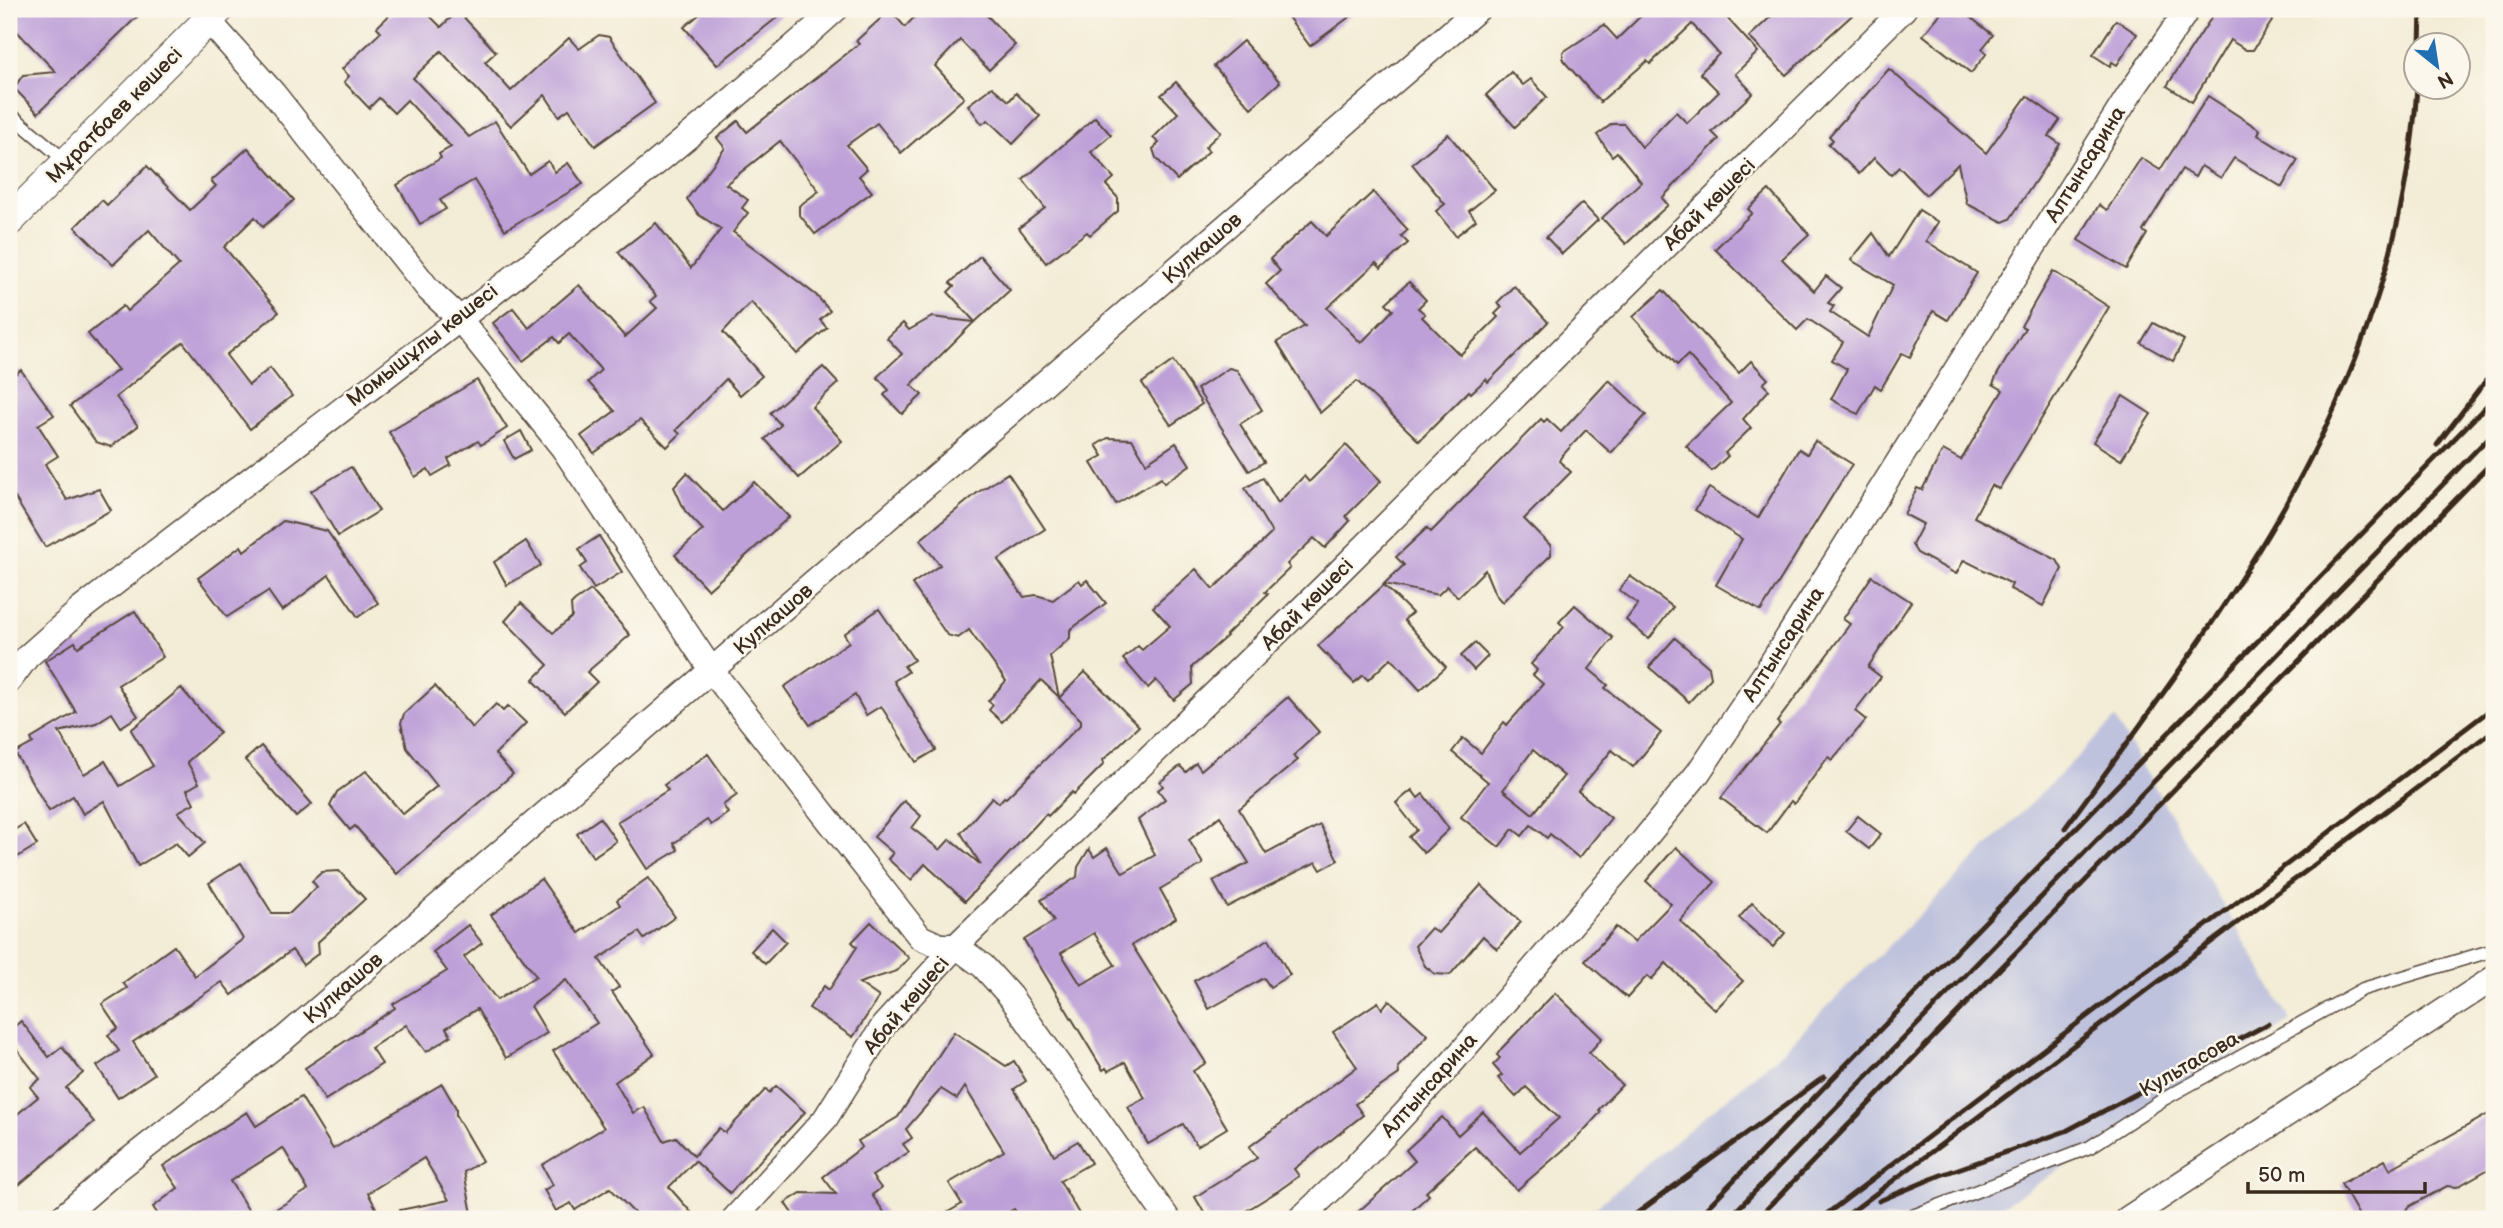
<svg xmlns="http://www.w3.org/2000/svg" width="2503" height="1228" viewBox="0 0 2503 1228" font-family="'Balsamiq Sans',sans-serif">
<rect width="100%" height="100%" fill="#fbf7ec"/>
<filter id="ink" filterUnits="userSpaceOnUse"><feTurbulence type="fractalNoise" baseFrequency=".0143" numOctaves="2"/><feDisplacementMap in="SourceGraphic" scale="14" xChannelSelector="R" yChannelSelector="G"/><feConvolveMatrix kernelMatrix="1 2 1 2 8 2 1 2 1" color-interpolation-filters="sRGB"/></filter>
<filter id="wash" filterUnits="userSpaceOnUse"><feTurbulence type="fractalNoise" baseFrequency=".00686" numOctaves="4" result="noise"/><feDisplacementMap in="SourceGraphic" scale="28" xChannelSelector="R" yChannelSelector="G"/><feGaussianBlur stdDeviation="1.57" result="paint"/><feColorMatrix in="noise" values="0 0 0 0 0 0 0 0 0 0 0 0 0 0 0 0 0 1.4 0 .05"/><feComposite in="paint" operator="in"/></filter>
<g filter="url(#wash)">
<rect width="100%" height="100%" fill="#f3ecd6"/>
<!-- industrial -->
<polygon fill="#bfc2dd" points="2115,719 2291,1021 1982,1219 1581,1219 1777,1057"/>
<g id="blocks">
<!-- building -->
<g fill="#bda0d8" fill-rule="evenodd">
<polygon points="9,9 145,9 38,113 14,88 23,75 56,72 9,23"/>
<polygon points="396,9 423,9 441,27 458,11 496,52 485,62 511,91 569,38 579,49 599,35 609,37 655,103 595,146 569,109 559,116 545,95 511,126 441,51 413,78 469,137 495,121 529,174 548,161 555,172 568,163 583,184 505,230 474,180 440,200 446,209 420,224 397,185 441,158 439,154 451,147 407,100 394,113 379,98 369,108 344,82 349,76 342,69 381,32 377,27"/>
<polygon points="706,9 788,9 717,65 684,27"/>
<polygon points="922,9 981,9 1015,45 989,70 960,40 935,66 964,98 901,153 877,123 847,145 867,169 859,176 872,192 815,234 799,214 799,206 819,191 780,141 726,184 748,200 742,208 748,213 733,232 816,295 830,311 820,320 827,328 797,354 751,302 723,332 762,376 740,395 726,379 676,430 680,434 667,447 640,420 594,453 581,436 615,411 588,382 601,370 569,334 559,343 554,337 523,361 493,323 513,308 529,328 579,285 625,337 657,308 650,301 656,296 618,252 656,223 691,268 721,229 699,215 687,199 725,148 717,138 738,121 747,132 859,44 856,41 890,10 905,27"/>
<polygon points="1282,9 1360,9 1310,46"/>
<polygon points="1648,9 1719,9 1758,52 1735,74 1753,93 1712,132 1719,139 1662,198 1668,205 1626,244 1602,218 1641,182 1617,152 1612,156 1597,135 1612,124 1624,124 1642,147 1676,112 1687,123 1719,92 1700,73 1719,54 1692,24 1650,64 1647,61 1600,102 1563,60 1563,52 1604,25 1617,39"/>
<polygon points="1779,9 1859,9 1786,75 1749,37"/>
<polygon points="1944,9 1960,9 1993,35 1982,49 1987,53 1971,73 1923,35"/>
<polygon points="2217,9 2280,9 2253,50 2246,50 2230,40 2192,102 2167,86"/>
<polygon points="2116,20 2137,34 2117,65 2112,62 2110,66 2093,55"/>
<polygon points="1243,41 1280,82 1251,108 1214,66"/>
<polygon points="1889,69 1986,153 2027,96 2060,120 2049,136 2060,144 2010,219 2003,222 1967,204 1958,164 1926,195 1899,167 1891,175 1874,158 1859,174 1828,144 1833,140 1829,136"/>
<polygon points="1511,72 1523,85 1531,79 1547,97 1515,127 1486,95"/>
<polygon points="1176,82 1221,132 1205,147 1209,151 1177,180 1156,158 1153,149 1159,143 1153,138 1178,113 1161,95"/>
<polygon points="992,87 1009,101 1016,93 1040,116 1013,144 988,120 982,124 968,105"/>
<polygon points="2208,96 2260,130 2258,135 2298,160 2282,187 2234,158 2221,178 2201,166 2195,177 2182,169 2143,231 2147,234 2126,269 2078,240 2099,205 2107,210 2141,158 2160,170"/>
<polygon points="1095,117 1111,135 1091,152 1114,178 1106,185 1118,198 1118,211 1090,235 1087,232 1046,263 1019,228 1045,208 1023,180"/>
<polygon points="1448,134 1495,190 1469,211 1476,220 1456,236 1436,211 1445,204 1412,164"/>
<polygon points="248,148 294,200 263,227 255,217 224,247 279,312 226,355 249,385 270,368 292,396 250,429 183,342 116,397 138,426 111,447 96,442 70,406 118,370 88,334 123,306 127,311 179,265 149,230 113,265 75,227 102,200 107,205 147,166 190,210 216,186 211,181"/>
<polygon points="1769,190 1809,234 1782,259 1814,291 1826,276 1841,288 1828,303 1834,306 1830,312 1868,337 1893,285 1851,260 1873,233 1889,257 1919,210 1938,222 1926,241 1977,273 1948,320 1933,311 1910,357 1902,353 1881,389 1875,385 1858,414 1831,399 1847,369 1832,360 1843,342 1808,319 1797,330 1715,249 1752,213 1748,209"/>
<polygon points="1373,192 1408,230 1401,236 1408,243 1381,268 1376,263 1327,308 1361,343 1393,310 1386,303 1409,282 1426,300 1418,308 1425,314 1422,317 1460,355 1498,317 1495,314 1502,307 1497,303 1514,286 1548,322 1488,382 1486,379 1471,393 1469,391 1419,441 1357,381 1320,413 1277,342 1305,326 1266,284 1280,271 1270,259 1312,221 1326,236"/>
<polygon points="1582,203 1598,220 1562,254 1546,237"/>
<polygon points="980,256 1010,290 975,322 948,292 954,286 950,283"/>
<polygon points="2053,271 2109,307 1999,489 1991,485 1974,517 2057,560 2062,569 2043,606 2010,589 2012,584 1964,560 1956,574 1917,553 1912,545 1923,524 1904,514 1917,488 1922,490 1943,450 1961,460 2003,390 1993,384 1997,375 2025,328 2021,326"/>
<polygon points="1663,290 1739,373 1751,361 1768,379 1763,384 1769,390 1743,419 1751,428 1725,453 1728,456 1712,471 1686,446 1731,403 1688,355 1677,365 1633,317"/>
<polygon points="932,317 974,322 911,385 922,395 902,414 884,395 889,390 877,377 902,354 887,338 903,323 909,330"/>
<polygon points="2153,323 2184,340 2173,361 2141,343"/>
<polygon points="1173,361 1202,404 1171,425 1142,383"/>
<polygon points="823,367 838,383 812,407 842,441 799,478 765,439 781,425 770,413"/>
<polygon points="1229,368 1237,370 1262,410 1240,424 1264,462 1249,471 1197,389"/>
<polygon points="21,370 54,415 38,425 58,456 45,464 67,500 99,489 111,510 45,547 9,488 9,378"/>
<polygon points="477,380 507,428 481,445 478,441 448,459 451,465 432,476 428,469 415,477 389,432"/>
<polygon points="1609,380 1646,415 1611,453 1586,430 1561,457 1559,461 1571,472 1524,519 1551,546 1551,555 1502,602 1495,594 1485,570 1458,597 1447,586 1438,595 1384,584 1404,565 1396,557 1427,528 1431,532 1541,419 1544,422 1547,419 1561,432"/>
<polygon points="2123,396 2151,414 2121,460 2093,442"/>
<polygon points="521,431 531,450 514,459 504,441"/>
<polygon points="1108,438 1132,439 1146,463 1176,443 1190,465 1164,483 1161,478 1116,504 1091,463 1103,456 1096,445"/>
<polygon points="1815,441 1852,464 1761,611 1716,585 1742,539 1695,510 1709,488 1758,518 1799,449 1807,454"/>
<polygon points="1346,445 1381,481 1346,516 1350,521 1325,548 1314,538 1287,564 1290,568 1265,592 1268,594 1226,635 1227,636 1192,667 1193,684 1174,700 1156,680 1148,688 1123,659 1138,646 1142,650 1170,626 1153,607 1196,569 1213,589 1272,533 1245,488 1263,478 1278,503 1304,476 1309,482"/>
<polygon points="351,467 379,511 338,536 311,491"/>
<polygon points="687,473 723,511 754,482 789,517 708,590 675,555 703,530 685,511 674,487"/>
<polygon points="1008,473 1045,529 998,560 1024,597 1036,595 1053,600 1079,580 1082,584 1087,580 1106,603 1070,630 1070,638 1050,656 1059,697 1041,680 1002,722 989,710 993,705 988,701 1006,681 969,630 958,638 947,635 912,584 940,565 920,540 977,493"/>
<polygon points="283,521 327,531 378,603 358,617 329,575 282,611 268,591 227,617 198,578 241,546 244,551"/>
<polygon points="599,536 622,572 594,589 580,568 587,563 579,549"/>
<polygon points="526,541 541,565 507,585 494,562"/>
<polygon points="1630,576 1673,607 1649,639 1626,620 1638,604 1619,590"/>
<polygon points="1872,576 1911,602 1868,667 1881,677 1855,711 1866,720 1832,760 1828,757 1794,804 1791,801 1767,833 1721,798 1780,724 1777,722 1850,624 1843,619"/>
<polygon points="1384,585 1412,613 1404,620 1446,667 1420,690 1391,658 1368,680 1363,675 1354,683 1318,646"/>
<polygon points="591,590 630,635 587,672 597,682 565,712 533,680 548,665 505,621 521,603 553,633 572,617 571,605 575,601"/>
<path d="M 1575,605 L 1613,638 L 1589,669 L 1608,685 L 1605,688 L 1661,733 L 1633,767 L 1612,750 L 1578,791 L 1611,818 L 1579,858 L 1550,834 L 1547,838 L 1531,825 L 1522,836 L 1513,829 L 1499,847 L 1461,817 L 1488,782 L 1452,752 L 1463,738 L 1481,753 L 1504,722 L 1507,725 L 1543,684 L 1533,675 L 1537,670 L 1531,664 L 1564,627 L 1559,622 ZM 1533,750 L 1564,776 L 1533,814 L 1503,790 Z"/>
<polygon points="879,609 914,660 904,666 908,672 894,681 936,750 916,762 881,706 866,715 855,695 810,725 784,687 849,642 844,634"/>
<polygon points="135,611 163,657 118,685 138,716 121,727 112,713 96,723 59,732 84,774 105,761 120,786 153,766 131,730 181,688 220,733 187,762 199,783 187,790 194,803 178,812 205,843 188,857 176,843 138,866 104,801 83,814 73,796 49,811 15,753 33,743 31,739 76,712 45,661 75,642 78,647"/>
<polygon points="1675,638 1709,667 1711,678 1689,702 1649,667"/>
<polygon points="1475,643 1488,656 1474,670 1461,656"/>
<polygon points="1085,672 1139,726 1103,760 1104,764 1074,794 1072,792 1048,816 1046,814 965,901 925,864 911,880 888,859 893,853 874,837 904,801 921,816 912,828 940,850 950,839 981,865 961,833 992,797 999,803 1004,797 1006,798 1081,724 1081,720 1059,698"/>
<polygon points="435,686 472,728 496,704 503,711 508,706 526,723 495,754 513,774 397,874 355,826 350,830 330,806 337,792 366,771 403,814 437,786 407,748 401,723 404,714"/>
<path d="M 1288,697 L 1319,732 L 1293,756 L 1298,760 L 1239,809 L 1266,854 L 1320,825 L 1338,860 L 1321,870 L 1316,862 L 1227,907 L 1213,881 L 1249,863 L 1220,816 L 1189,840 L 1203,864 L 1160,889 L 1176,918 L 1132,945 L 1206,1063 L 1193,1071 L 1227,1128 L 1197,1146 L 1183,1124 L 1148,1144 L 1128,1107 L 1145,1098 L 1125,1062 L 1108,1071 L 1106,1068 L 1103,1070 L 1024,940 L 1054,921 L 1041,900 L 1077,877 L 1078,867 L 1089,849 L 1094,857 L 1107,848 L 1123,873 L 1155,855 L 1138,820 L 1165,799 L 1158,790 L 1163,786 L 1160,782 L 1180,766 L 1186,772 L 1196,763 L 1201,770 ZM 1094,933 L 1115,965 L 1081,985 L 1061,953 Z"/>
<polygon points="261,746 312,804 296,817 245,760"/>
<polygon points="708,754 737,795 723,805 728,813 711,825 707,820 674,843 678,850 647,869 617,822 668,790 664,785"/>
<polygon points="1412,790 1418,798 1423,794 1449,829 1424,853 1409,837 1417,830 1396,803"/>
<polygon points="1858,816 1881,834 1869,849 1846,831"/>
<polygon points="600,818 616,841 593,857 577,834"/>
<polygon points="24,824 37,845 9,862 9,833"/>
<polygon points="1676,847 1715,882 1680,921 1743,981 1715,1010 1666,963 1651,980 1647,976 1627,998 1585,961 1616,927 1634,942 1671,904 1646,881"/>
<polygon points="241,863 272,913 290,913 317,887 312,881 322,872 339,871 365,899 318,942 319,953 303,965 292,950 232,995 222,982 133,1042 154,1074 118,1098 97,1066 119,1051 108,1035 118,1028 102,1004 127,988 123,983 174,946 195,976 243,939 209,883"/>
<polygon points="648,878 675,917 644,939 639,932 599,959 619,987 612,992 654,1054 615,1082 633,1113 644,1107 664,1141 676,1137 694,1156 719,1128 725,1133 766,1089 769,1093 776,1086 805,1112 730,1193 695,1161 669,1187 697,1219 640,1219 610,1188 575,1210 571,1203 556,1211 544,1190 553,1185 542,1165 604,1128 553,1051 597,1023 566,980 531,1006 547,1033 506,1058 477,1009 446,1028 451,1036 426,1052 406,1025 371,1048 382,1064 325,1100 305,1068 395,1008 393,1004 447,971 433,952 468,925 482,943 464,957 497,1000 536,976 491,915 541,879 579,933 620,905 617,900"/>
<polygon points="1481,885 1521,922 1497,949 1483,936 1450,975 1435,974 1425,966 1415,946 1431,928 1438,933"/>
<polygon points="1752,903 1785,933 1773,947 1739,918"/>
<polygon points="871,922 909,958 897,971 859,983 879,997 853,1037 809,1008 824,986 829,990 857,947 852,942"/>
<polygon points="772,928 786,942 765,964 751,951"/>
<polygon points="1269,939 1290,975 1270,987 1264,978 1209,1009 1194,981"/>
<polygon points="1555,993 1602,1038 1589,1053 1622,1085 1599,1109 1600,1113 1576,1139 1517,1190 1475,1147 1426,1192 1429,1195 1403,1219 1350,1219 1415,1161 1406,1150 1442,1117 1458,1135 1483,1112 1520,1152 1559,1118 1526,1087 1516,1097 1498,1078 1502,1075 1493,1065 1500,1058 1497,1055 1502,1048"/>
<polygon points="1389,1000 1428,1035 1398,1067 1399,1074 1355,1104 1363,1115 1294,1169 1299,1176 1278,1191 1233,1219 1208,1219 1195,1197 1257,1158 1249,1147 1357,1067 1333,1032 1378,1002 1382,1009"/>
<polygon points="21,1021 49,1057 62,1047 83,1073 66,1088 94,1122 9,1193 9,1121 38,1097 30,1087 40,1079 9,1039 9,1031"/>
<polygon points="954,1032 1006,1066 1014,1061 1026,1081 1014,1089 1054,1155 1078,1141 1091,1163 1060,1181 1082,1219 1021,1219 1014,1209 997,1219 936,1219 962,1204 949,1183 1004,1151 965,1087 957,1099 941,1089 906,1129 912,1138 903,1144 909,1152 872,1176 881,1188 872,1195 889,1219 796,1219 785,1203 801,1193 836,1194 823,1177 862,1147 858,1141 898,1117"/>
<polygon points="442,1084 456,1108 456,1116 482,1161 464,1172 473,1219 401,1219 400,1210 449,1200 424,1158 368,1193 376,1208 357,1219 259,1219 308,1190 283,1148 230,1181 254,1219 161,1219 153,1207 178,1188 163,1166 247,1112 256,1126 301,1097 333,1149"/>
<polygon points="2494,1111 2494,1166 2457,1187 2447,1186 2410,1206 2406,1210 2411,1219 2361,1219 2341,1184 2385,1160 2390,1169"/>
</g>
</g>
</g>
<g filter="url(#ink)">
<use href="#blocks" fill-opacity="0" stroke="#57473a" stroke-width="2"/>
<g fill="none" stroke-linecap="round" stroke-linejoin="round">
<!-- service casing -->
<g stroke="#57473a" stroke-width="15">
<g id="service">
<polyline points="9,113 67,162"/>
<polyline points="1905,1219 2090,1147 2164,1099 2363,989 2494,950"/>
</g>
</g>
<!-- minor casing -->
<g stroke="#57473a" stroke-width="27">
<g id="minor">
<polyline points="208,20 274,94 429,290 458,317 563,448 712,671 920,937 940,946 956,946 983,966 1010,996 1168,1219"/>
<path d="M 9,681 L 27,657 L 80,610 C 334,413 597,224 836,9"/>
<polyline points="60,1219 119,1168 285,1038 1478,9"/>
<polyline points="734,1219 825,1119 884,1025 956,946 1324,587 1904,9"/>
<polyline points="1300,1219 1354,1168 1449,1066 1629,858 1698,773 1764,675 2129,95 2188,9"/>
<polyline points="2127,1219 2494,978"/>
</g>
</g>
<!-- tertiary casing -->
<g stroke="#57473a" stroke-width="32">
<polyline id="tertiary" points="9,221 219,9"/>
</g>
<!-- service -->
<use href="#service" stroke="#fff" stroke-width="12"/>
<!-- minor -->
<use href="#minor" stroke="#fff" stroke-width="24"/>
<!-- tertiary -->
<use href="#tertiary" stroke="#fff" stroke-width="30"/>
<!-- rail -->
<g stroke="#3b2a1e" stroke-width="5">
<polyline points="2420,46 2421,9"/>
<polyline points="2437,445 2494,370"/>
<path d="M 2065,828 C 2236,595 2396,388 2417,88"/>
<polyline points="1879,1201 1941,1175 2066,1131 2268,1024"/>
<polyline points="1629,1219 1824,1077"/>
<polyline points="1696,1219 2494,398"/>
<polyline points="1728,1219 2494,432"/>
<polyline points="1757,1219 2494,460"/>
<polyline points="1820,1219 2494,707"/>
<polyline points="1842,1219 2494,730"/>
</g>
</g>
</g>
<g text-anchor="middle" stroke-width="5" stroke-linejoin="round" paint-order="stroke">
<!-- street labels -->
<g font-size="21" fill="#3b2a1e" stroke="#fbf7ec">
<text transform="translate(114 115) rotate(-45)" y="7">Мұратбаев көшесі</text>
<text transform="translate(2085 164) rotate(-58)" y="7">Алтынсарина</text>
<text transform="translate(1709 204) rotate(-45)" y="7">Абай көшесі</text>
<text transform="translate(1202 248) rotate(-41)" y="7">Кулкашов</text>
<text transform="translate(422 345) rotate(-38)" y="7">Момышұлы көшесі</text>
<text transform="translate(1307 604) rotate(-45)" y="7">Абай көшесі</text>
<text transform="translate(773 619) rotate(-41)" y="7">Кулкашов</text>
<text transform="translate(1783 644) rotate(-57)" y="7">Алтынсарина</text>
<text transform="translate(343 988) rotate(-41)" y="7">Кулкашов</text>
<text transform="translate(906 1005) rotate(-50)" y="7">Абай көшесі</text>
<text transform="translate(2189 1064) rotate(-30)" y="7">Культасова</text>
<text transform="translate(1429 1085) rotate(-48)" y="7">Алтынсарина</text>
</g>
</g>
<!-- margin -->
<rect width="2503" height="1228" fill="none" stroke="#fbf7ec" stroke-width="35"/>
<!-- north arrow -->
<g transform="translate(2437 66) rotate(150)"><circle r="33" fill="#fbf7ec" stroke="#aea59a" stroke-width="2"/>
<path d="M0-5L12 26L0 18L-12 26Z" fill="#1f6fb2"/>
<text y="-10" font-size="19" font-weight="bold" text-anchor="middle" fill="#3b2a1e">N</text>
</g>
<!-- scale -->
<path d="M2248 1182v10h177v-10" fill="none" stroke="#3b2a1e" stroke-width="3.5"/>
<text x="2258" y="1182" font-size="21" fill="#3b2a1e" stroke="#fbf7ec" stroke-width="5" paint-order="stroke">50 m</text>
</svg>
